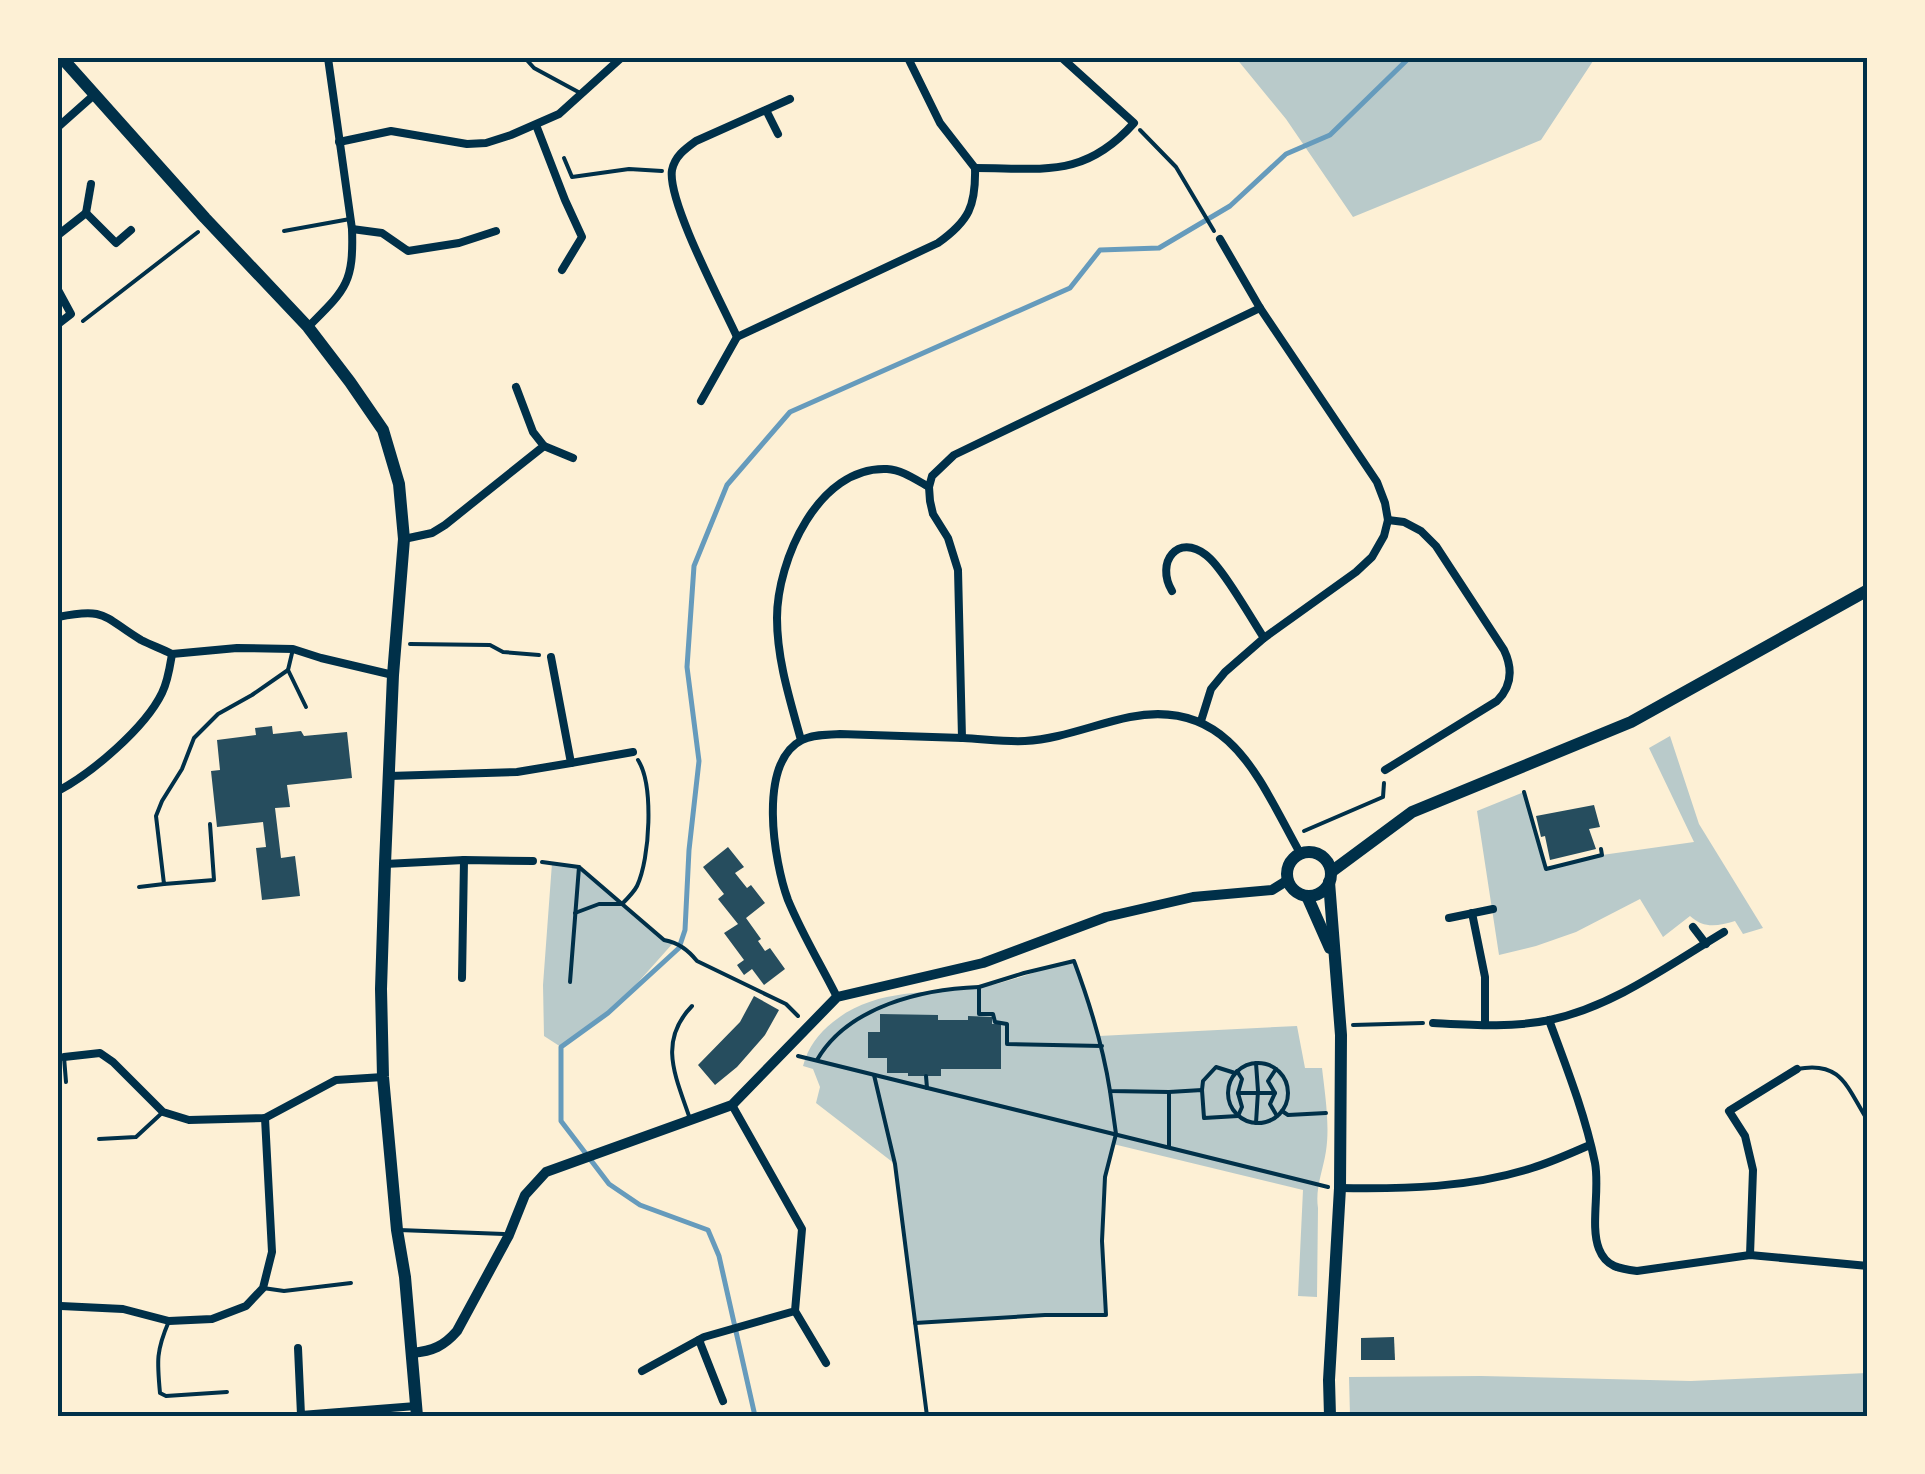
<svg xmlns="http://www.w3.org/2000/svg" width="1925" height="1474" viewBox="0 0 1925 1474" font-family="Overpass,sans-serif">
<rect width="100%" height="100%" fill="#fdf0d5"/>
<!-- green -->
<g fill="#b9caca">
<polygon points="1236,58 1595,58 1541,140 1353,217 1286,119"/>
<path d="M 1670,736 L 1699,824 L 1763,928 L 1743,934 L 1735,921 C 1718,926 1704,929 1690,916 L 1663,937 L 1640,899 L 1576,932 L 1536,946 L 1499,955 L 1477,811 L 1524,792 L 1547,868 L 1602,855 L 1694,842 L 1649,748 Z"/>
<polygon points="552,863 579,867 664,940 674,942 624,998 561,1047 544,1036 543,985"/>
<path d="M 1074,960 L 1099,1036 L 1297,1026 L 1305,1068 L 1322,1068 C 1325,1094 1330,1125 1326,1151 C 1323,1171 1315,1188 1318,1208 L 1317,1297 L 1298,1296 L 1303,1190 L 1113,1144 C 1094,1197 1103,1259 1106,1315 L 1045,1315 L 915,1323 L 895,1164 L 816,1103 L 820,1087 L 813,1069 L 803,1066 C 808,1047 818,1034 833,1022 C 875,988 925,994 976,988 C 1009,983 1042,969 1074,960 Z"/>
<polygon points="1867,1373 1867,1416 1350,1416 1349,1377 1481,1376 1691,1381"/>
</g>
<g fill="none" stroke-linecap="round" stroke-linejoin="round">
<!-- stream -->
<polyline stroke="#669bbc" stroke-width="5" points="755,1416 719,1256 708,1230 640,1205 609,1184 561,1121 561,1047 608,1013 679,948 685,930 689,850 699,761 687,667 694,566 727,485 790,412 1070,288 1100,250 1159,248 1230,206 1286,154 1330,135 1409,58"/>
</g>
<!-- building -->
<g fill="#264d5e">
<polygon points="272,726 273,734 301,731 304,736 347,732 352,778 287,785 290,807 275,808 281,858 295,856 300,896 262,900 256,848 266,847 263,822 217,827 211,771 220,770 217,740 256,735 255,728"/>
<polygon points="1594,805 1600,827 1589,829 1596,849 1550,860 1545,836 1541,837 1536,816"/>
<polygon points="728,847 744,867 735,873 747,888 751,885 765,903 746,918 761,939 758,941 765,951 770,948 785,969 764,985 752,969 744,975 737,965 744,960 724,933 738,924 718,899 724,894 703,867"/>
<polygon points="754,996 779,1010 765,1035 737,1067 715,1085 698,1065 740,1022"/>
<polygon points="880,1014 938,1015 938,1020 968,1020 968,1016 992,1017 992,1024 1001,1024 1001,1069 941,1069 941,1076 908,1076 908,1073 887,1073 887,1058 868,1058 868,1032 880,1032"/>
<polygon points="1394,1337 1395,1360 1361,1360 1361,1338"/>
</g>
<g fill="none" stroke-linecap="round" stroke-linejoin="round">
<!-- path -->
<g stroke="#003049" stroke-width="4">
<polyline points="1140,130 1176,167 1214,231"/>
<polyline points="564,158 572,177 629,169 662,171"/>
<polyline points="83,321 198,232"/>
<polyline points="410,644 490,645 503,652 539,655"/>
<polyline points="1524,792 1546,869 1602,855 1601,849"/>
<polyline points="1304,831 1383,797 1384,783"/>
<path d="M 542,862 L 579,867 L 664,940 C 679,943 688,950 697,961 L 786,1004 L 798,1016"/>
<path d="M 575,913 L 599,904 L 622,904 C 627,899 634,892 637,886 C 650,859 654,785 638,760"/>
<polyline points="570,982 579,867"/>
<polyline points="1353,1025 1423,1023"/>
<path d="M 1102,1046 L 1007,1044 L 1007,1024 L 995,1022 L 993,1014 L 979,1014 L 979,987 L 1024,973 L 1074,961 C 1090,1004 1103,1046 1110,1091 L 1169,1092 L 1169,1147"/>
<polyline points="798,1056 1328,1187"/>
<path d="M 817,1060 C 848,1006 923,989 979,987"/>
<circle cx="1258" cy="1093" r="30"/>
<polyline points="1256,1063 1258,1091 1256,1123"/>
<polyline points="874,1075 895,1164 927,1416"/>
<polyline points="926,1076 927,1088"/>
<polyline points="1202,1090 1203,1081 1216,1067 1235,1073"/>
<polyline points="1169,1092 1202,1090 1204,1118 1238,1116 1242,1107 1238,1093 1242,1079 1237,1071"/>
<polyline points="1238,1093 1275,1093 1270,1104 1277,1116"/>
<polyline points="1275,1093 1268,1081 1276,1069"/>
<polyline points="1282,1111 1288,1115 1326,1113"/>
<polyline points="915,1323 1045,1315 1106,1315 1102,1241 1105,1177 1116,1134 1110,1091"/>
</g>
<!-- service -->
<g stroke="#003049" stroke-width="4">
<polyline points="525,58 534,68 582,94"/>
<polyline points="284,231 350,219"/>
<polyline points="293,649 288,670 306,707"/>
<polyline points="210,824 214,880 164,884 156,816 162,801 182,769 194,738 218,714 252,695 288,670"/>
<polyline points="139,887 164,884"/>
<polyline points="58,1058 64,1057 66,1082"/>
<path d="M 1797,1069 C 1842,1060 1847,1088 1868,1121"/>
<path d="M 689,1116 C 675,1075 658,1041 692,1006"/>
<polyline points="99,1139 136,1137 163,1112"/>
<polyline points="399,1230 504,1234"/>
<polyline points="263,1288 284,1291 351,1283"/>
<path d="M 169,1321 C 156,1351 157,1361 160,1393 L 166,1396 L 227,1392"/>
</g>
<!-- minor -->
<g stroke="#003049" stroke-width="8">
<polyline points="908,58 940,123 975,168"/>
<path d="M 790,99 L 696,141 C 685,149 675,156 672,170 C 667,201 722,304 737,337 L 938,243 C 969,221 976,206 975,168"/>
<polyline points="766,110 778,134"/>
<polyline points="536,125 565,200 582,237 562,270"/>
<polyline points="58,127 94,95"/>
<polyline points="339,142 391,131 467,144 486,143 511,135 559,114 621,58"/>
<path d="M 975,168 C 1043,168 1084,179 1134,123 L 1062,58"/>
<polyline points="86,213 91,184"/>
<polyline points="352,229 382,233 408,251 459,243 496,231"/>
<polyline points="58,235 86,213 116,243 131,230"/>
<polyline points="1220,239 1260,308 1377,482 1385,503 1388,520"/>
<polyline points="58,290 71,314 58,324"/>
<path d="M 308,327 C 345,290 354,284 352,229 L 328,58"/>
<polyline points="701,401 737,337"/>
<polyline points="544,446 573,458"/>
<polyline points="929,487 932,476 954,455 1260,308"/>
<polyline points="404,539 432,533 445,525 544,446 533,432 516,387"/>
<path d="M 1172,591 C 1155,562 1178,533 1206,555 C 1222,567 1251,618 1264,638"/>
<path d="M 58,617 C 107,607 103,617 141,640 C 151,645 162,649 172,654"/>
<path d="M 1201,721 L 1211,689 L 1225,672 L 1264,638 L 1356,572 L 1372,557 L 1384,536 L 1388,520 L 1404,522 L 1421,531 L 1436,546 L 1504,650 C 1513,669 1512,686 1497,701 L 1385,770"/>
<path d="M 801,740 C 790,700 777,660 777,618 C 777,561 818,466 887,469 C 903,470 916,480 929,487 L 930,501 L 933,514 L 948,538 L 958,570 L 962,738"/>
<polyline points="571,763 633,752"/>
<polyline points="389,776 517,772 571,763 551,657"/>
<path d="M 58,791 C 92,773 145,728 162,693 C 168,681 170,666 172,654 L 237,648 L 293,649 L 321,658 L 393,675"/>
<polyline points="385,864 464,860 533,861"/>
<polyline points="1472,913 1485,977 1485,1025"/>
<polyline points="1449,918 1493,909"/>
<polyline points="1693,927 1706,944"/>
<polyline points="462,978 464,860"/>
<path d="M 837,997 C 821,965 802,934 788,900 C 774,862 757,763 802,740 C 813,734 828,735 840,734 C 881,735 922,737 963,738 C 984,739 1005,742 1025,741 C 1061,739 1095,724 1130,717 C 1231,697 1260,782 1300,853"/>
<path d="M 1549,1020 C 1566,1066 1585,1114 1595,1163 C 1600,1189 1590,1227 1599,1249 C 1606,1267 1620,1269 1637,1271 L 1750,1255 L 1868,1266"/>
<path d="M 1433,1023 C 1472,1025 1512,1028 1550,1020 C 1614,1006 1669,965 1724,932"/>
<polyline points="64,1057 100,1053 113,1062 163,1112 189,1120 265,1118 336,1080 383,1077"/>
<path d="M 1340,1188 C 1405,1189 1469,1188 1532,1168 C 1552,1162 1571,1153 1590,1145"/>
<polyline points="1750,1255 1753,1170 1745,1136 1729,1111 1797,1069"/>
<polyline points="61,1306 123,1309 169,1321 212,1319 246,1306 263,1288 272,1252 265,1118"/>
<polyline points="795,1311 826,1363"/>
<polyline points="699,1340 723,1401"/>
<polyline points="298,1348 301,1415 416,1406"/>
<polyline points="642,1371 704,1337 795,1311 802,1229 732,1105"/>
</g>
<!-- tertiary -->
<path stroke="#003049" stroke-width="10" d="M 412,1353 C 433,1351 444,1346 457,1331 L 509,1235 L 525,1195 L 546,1172 L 732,1105 L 837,997 L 983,963 L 1106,917 L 1193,897 L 1272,890 L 1288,880"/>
<!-- primary -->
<g stroke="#003049" stroke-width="12">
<polyline points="62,58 205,218 308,327 350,382 383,430 399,484 404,539 393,675 385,864 381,989 383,1077 397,1230 405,1277 417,1416"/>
<circle cx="1309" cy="874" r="22"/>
<polyline points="1331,872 1412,812 1631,722 1868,590"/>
<polyline points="1329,882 1341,1035 1340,1188 1329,1380 1330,1416"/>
<polyline points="1307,896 1330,948"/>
</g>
</g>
<!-- border -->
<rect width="1925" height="1474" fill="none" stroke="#fdf0d5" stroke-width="120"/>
<rect x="60" y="60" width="1805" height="1354" fill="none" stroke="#003049" stroke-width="4"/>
</svg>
